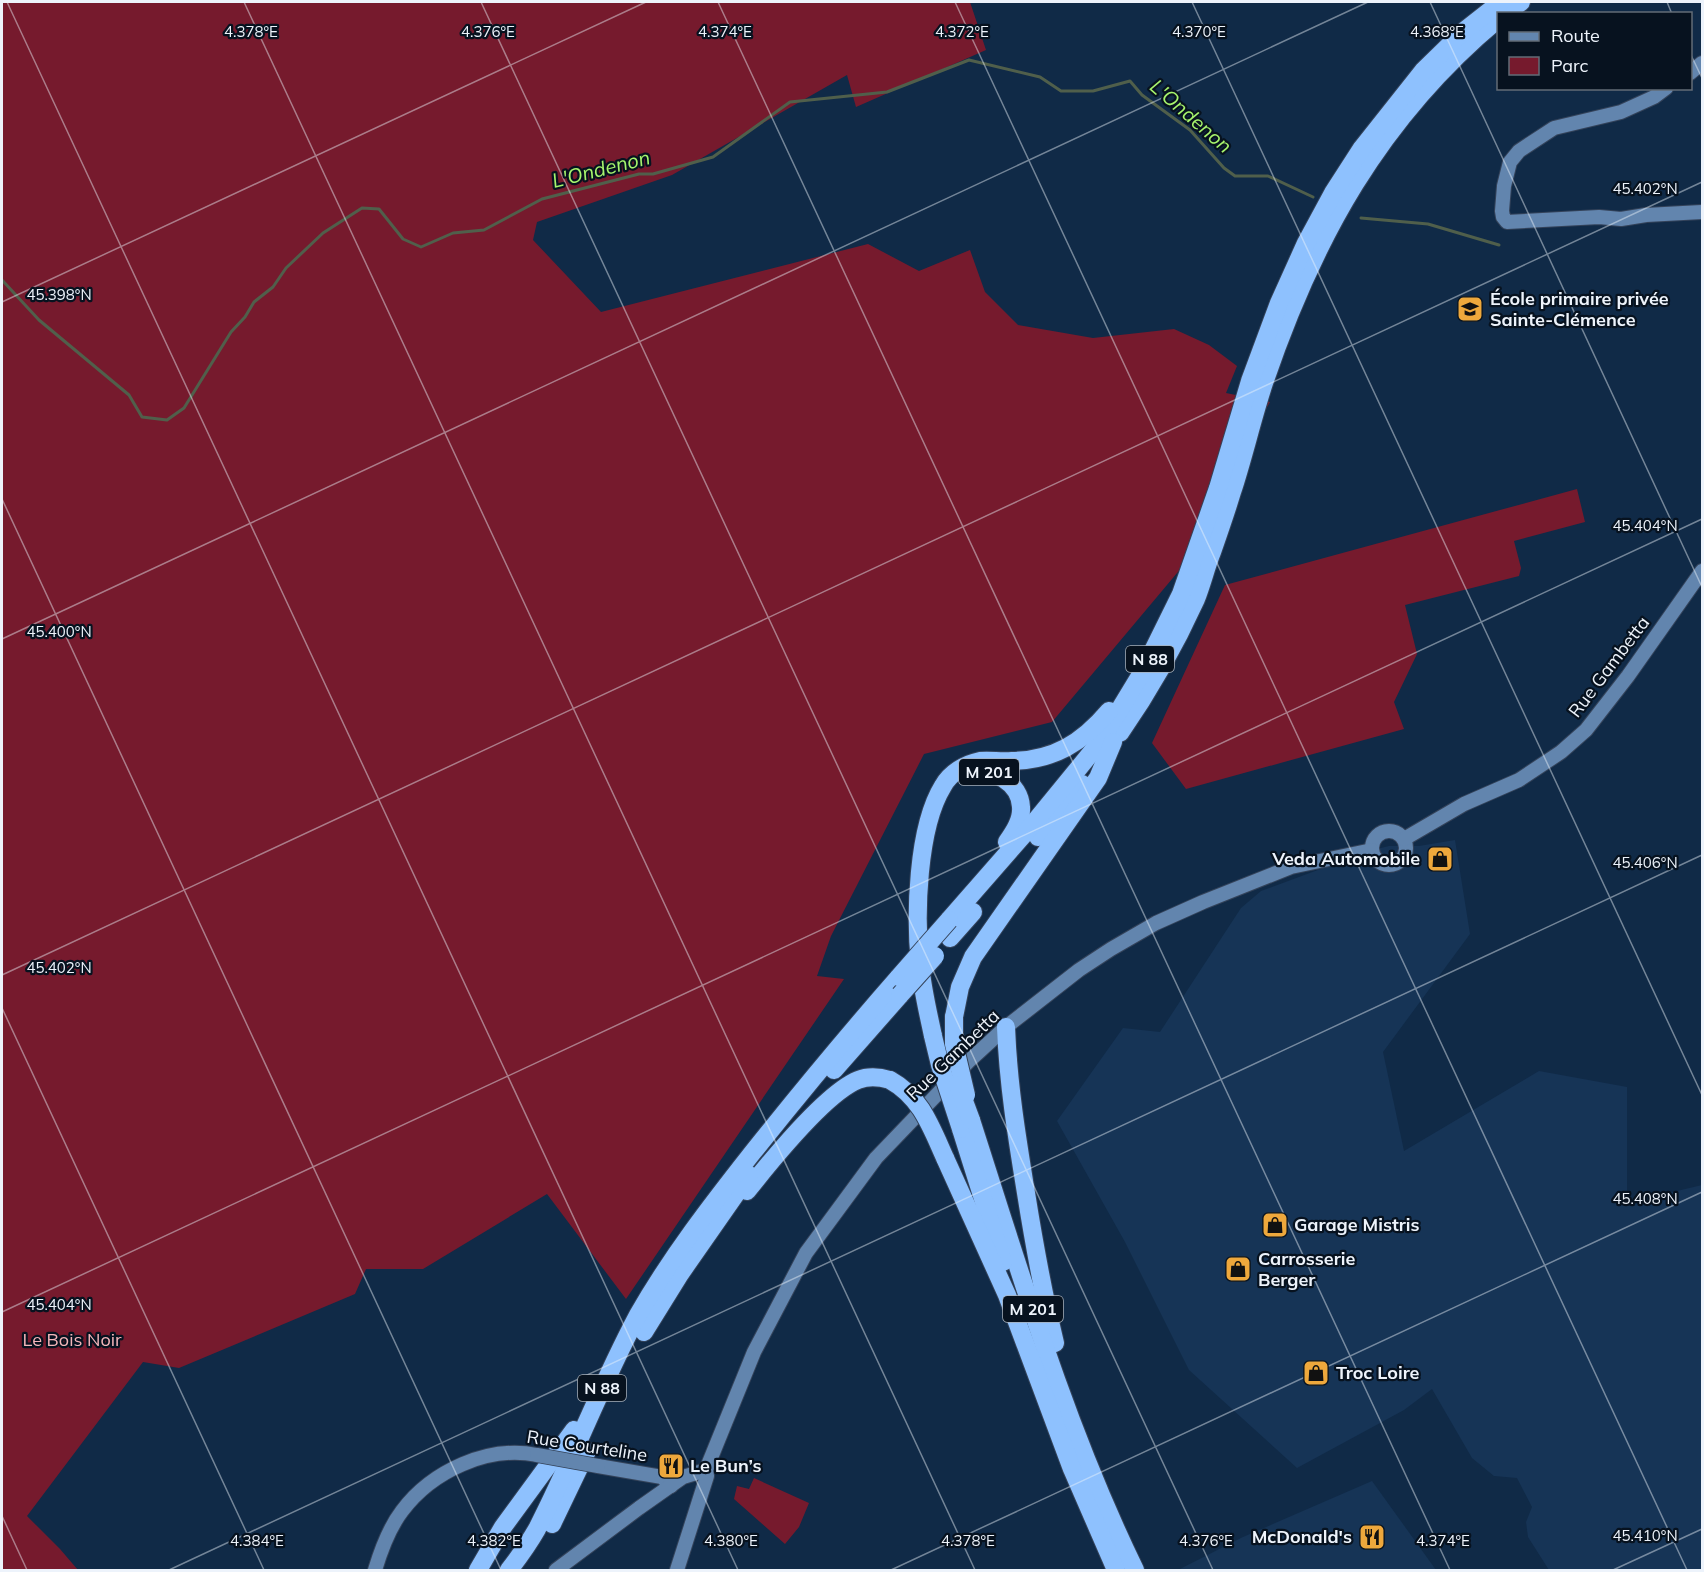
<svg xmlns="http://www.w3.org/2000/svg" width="1704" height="1572" viewBox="0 0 1704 1572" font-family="Mulish,sans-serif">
<rect width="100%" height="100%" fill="#102a47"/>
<!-- built -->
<g fill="#163456">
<polygon points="1455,840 1470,934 1383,1052 1404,1151 1539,1071 1627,1087 1627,1203 1702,1185 1702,1570 1549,1570 1528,1537 1526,1522 1532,1507 1517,1478 1494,1476 1472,1458 1432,1389 1404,1410 1297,1468 1189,1370 1125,1242 1057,1121 1123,1028 1160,1032 1241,908 1261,891 1369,851 1389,846 1419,846"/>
<polygon points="1372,1481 1436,1570 1178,1570 1243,1537"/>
</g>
<!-- green -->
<g fill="#761a2d">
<polygon points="2,2 970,2 986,50 856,107 847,75 672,175 537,222 533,240 601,312 868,244 919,271 970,250 985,292 1018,325 1093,338 1174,329 1209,345 1237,366 1226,393 1270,402 1217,496 1240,498 1052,722 924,754 831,936 817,976 844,979 626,1299 547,1194 423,1269 366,1269 355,1294 179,1368 143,1362 27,1516 60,1549 78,1570 2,1570"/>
<polygon points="1577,489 1585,522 1514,541 1521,568 1519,576 1405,605 1417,654 1394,702 1404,729 1186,789 1152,743 1225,585"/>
<polygon points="754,1478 809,1503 799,1527 785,1544 734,1499 737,1486 749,1489"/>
</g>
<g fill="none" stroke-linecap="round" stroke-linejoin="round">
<!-- stream -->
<g stroke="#505f4b" stroke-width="3">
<polyline points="1361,218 1428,224 1499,245"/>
<polyline points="2,280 39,320 129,395 142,417 167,420 184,408 231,332 245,317 254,302 273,287 286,268 323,233 362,208 379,209 403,239 421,247 453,233 484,230 542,199 639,174 653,174 713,157 790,102 887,92 969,60 1040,77 1061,91 1093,91 1130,81 1142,95 1190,130 1224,168 1235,176 1268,176 1313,197"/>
</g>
<!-- secondary casing -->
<g stroke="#34435a" stroke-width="16">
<g id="secondary">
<polyline points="1690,73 1702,63"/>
<polyline points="1666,88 1654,97 1621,112 1554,128 1519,151 1510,162 1504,186 1502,211 1503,217 1507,222 1599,217 1621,219 1646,215 1702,212"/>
<circle cx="1389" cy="848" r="17"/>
<polyline points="1404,839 1464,804 1519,780 1561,752 1586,730 1628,676 1702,571"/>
<polyline points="598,1466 662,1477 671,1486"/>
<path d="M 375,1570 C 381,1550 389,1528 402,1511 C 432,1471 488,1445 537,1455"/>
<polyline points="556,1570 639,1508 683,1477 706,1470"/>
<polyline points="677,1570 707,1476 706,1470 754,1352 806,1253 876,1158 970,1060 1006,1027 1079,970 1111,949 1156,923 1203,902 1291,867 1372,850"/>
</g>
</g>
<!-- highway casing -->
<g stroke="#34435a" stroke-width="20">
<g id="highway">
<polyline points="1505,14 1521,2"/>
<path d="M 1120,733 C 1147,694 1176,643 1196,599 C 1202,584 1206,567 1212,552 C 1219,532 1226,512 1232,492 C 1244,456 1252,419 1264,383 C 1313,239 1379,118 1498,19"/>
<path d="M 971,774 C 993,767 1020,783 1021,807 C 1022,820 1014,832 1007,842"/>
<polyline points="1038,837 1082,784"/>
<polyline points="949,920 1033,824 1100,742 1143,671 1181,594 1218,488 1250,381 1279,303 1306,243 1333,193 1362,148 1423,71 1464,31 1501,2"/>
<polyline points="950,938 973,912"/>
<polyline points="954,1017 960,987 973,957 1098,778 1113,742"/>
<path d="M 1006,1027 C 1008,1083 1017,1138 1026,1193 C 1034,1243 1043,1293 1055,1343"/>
<path d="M 933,1036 C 928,1012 922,988 920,964 C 915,916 917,828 943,786 C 950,773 965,764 980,761 C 990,760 1001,762 1012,761 C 1054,760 1082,743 1109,711"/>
<polyline points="834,1070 900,995"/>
<path d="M 971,1120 C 1020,1272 1065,1426 1135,1570"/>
<polyline points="961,1129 1003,1262"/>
<polyline points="945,1158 1007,1295 1072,1469 1116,1570"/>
<path d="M 747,1191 C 770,1162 826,1093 858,1080 C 868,1076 880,1077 890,1080"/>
<polyline points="644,1332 680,1274 749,1175"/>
<polyline points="552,1524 587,1451"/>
<polyline points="478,1570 503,1527 574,1430"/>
<path d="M 509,1570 C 519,1557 529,1543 537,1529 C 573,1459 601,1384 638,1315 C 671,1257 712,1204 753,1152 C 801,1092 849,1034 899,977"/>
</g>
</g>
<!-- secondary -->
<use href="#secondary" stroke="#6285ae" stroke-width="14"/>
<!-- highway -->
<use href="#highway" stroke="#8ec1fe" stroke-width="18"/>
<!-- secondary-bridge casing -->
<g stroke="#34435a" stroke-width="16" stroke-linecap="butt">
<polyline id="secondary-bridge" points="537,1455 598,1466"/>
</g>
<!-- highway-bridge casing -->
<g stroke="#34435a" stroke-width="20" stroke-linecap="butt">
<g id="highway-bridge">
<polyline points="899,977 949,920"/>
<polyline points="900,995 935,956"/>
<polyline points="954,1017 954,1044 966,1095"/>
<polyline points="933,1036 940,1065 961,1129"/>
<path d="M 890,1080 C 921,1097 931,1127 945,1158"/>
<polyline points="958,1085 971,1120"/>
</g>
</g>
<!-- secondary-bridge -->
<use href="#secondary-bridge" stroke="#6285ae" stroke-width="14"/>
<!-- highway-bridge -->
<use href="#highway-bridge" stroke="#8ec1fe" stroke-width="18"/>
</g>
<!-- ticks -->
<path fill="none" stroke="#edf3fb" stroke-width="1.5" stroke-opacity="0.45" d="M 7,2 L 738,1570M 244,2 L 975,1570M 481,2 L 1213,1570M 718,2 L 1450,1570M 955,2 L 1687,1570M 1192,2 L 1702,1095M 1430,2 L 1702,587M 1667,2 L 1672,14M 1690,53 L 1702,78M 2,302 L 646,2M 2,499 L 501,1570M 2,639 L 1368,2M 2,975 L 1702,182M 2,1008 L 264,1570M 2,1312 L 1702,519M 2,1516 L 27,1570M 169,1570 L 1702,855M 891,1570 L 1702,1192M 1613,1570 L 1702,1529"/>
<!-- icons -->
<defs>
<g id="school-square" transform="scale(1.35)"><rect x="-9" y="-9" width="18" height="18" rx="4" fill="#eea83c" stroke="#07121f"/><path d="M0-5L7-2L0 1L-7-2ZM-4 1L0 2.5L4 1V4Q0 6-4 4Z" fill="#111"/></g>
<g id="shop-square" transform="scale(1.35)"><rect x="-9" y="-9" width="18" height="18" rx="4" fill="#eea83c" stroke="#07121f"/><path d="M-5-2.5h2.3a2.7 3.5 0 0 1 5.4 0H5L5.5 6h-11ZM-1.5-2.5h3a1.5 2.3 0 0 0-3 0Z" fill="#111"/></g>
<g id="restaurant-square" transform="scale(1.35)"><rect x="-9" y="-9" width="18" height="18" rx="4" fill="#eea83c" stroke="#07121f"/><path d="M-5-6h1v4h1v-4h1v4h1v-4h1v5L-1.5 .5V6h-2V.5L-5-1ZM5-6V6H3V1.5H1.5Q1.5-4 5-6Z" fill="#111"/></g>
</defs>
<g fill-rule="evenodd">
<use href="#school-square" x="1470" y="309"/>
<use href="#shop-square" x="1440" y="859"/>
<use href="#shop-square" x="1275" y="1225"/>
<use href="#shop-square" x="1238" y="1269"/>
<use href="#shop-square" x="1316" y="1373"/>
<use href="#restaurant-square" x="671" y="1466"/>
<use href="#restaurant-square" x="1372" y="1537"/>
</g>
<g text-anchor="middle" stroke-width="4.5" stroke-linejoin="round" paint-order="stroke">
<!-- shield labels -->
<g fill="#07121f" stroke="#a8b0b9" stroke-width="1.5">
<rect x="1126" y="646" width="48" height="26" rx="4.5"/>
<rect x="959" y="759" width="60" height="26" rx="4.5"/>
<rect x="1003" y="1296" width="60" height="26" rx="4.5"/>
<rect x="578" y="1375" width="48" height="26" rx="4.5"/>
</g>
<g font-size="16" font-weight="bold" fill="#edf3fb">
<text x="1150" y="665">N 88</text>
<text x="989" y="778">M 201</text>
<text x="1033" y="1315">M 201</text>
<text x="602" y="1394">N 88</text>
</g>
<!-- poi labels -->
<g font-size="18" font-weight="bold" fill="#edf3fb" stroke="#07121f" text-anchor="start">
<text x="1490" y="305">École primaire privée<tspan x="1490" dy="21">Sainte-Clémence</tspan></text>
<text x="1420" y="865" text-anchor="end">Veda Automobile</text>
<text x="1294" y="1231">Garage Mistris</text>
<text x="1258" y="1265">Carrosserie<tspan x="1258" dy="21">Berger</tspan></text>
<text x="1336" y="1379">Troc Loire</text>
<text x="690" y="1472">Le Bun’s</text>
<text x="1352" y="1543" text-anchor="end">McDonald's</text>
</g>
<!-- street labels -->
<g font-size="18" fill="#edf3fb" stroke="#07121f">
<text transform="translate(1609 667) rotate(-53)" y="6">Rue Gambetta</text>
<text transform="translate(953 1055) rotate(-44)" y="6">Rue Gambetta</text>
<text transform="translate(587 1446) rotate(9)" y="6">Rue Courteline</text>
</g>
<!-- park labels -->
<g font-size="18" fill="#f5b6ba" stroke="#07121f">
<text x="72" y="1346">Le Bois Noir</text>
</g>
<!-- water labels -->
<g font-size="20" font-style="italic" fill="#a7f56d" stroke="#07121f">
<text transform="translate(1191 116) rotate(41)" y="7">L'Ondenon</text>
<text transform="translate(601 169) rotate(-14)" y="7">L'Ondenon</text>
</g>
</g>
<g font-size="15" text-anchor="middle" fill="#edf3fb" stroke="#07121f" stroke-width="4.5" stroke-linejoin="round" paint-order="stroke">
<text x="251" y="37">4.378°E</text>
<text x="488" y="37">4.376°E</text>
<text x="725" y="37">4.374°E</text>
<text x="962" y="37">4.372°E</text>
<text x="1199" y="37">4.370°E</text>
<text x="1437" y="37">4.368°E</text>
<text x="1645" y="194">45.402°N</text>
<text x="59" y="300">45.398°N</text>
<text x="1645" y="531">45.404°N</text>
<text x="59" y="637">45.400°N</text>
<text x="1645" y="868">45.406°N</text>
<text x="59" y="973">45.402°N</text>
<text x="1645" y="1204">45.408°N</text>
<text x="59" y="1310">45.404°N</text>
<text x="1645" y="1541">45.410°N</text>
<text x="257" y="1546">4.384°E</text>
<text x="494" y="1546">4.382°E</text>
<text x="731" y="1546">4.380°E</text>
<text x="968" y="1546">4.378°E</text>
<text x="1206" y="1546">4.376°E</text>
<text x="1443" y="1546">4.374°E</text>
</g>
<!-- border -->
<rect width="1704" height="1572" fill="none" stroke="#edf3fb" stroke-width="6"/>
<!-- legend -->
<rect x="1497" y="12" width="195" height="78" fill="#07121f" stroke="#636c77" stroke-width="1.5"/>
<rect x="1509" y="32" width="30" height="9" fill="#6285ae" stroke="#636c77" stroke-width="1.5"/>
<text x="1551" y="42" font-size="18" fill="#edf3fb">Route</text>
<rect x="1509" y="57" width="30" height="18" fill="#761a2d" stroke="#636c77" stroke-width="1.5"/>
<text x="1551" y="72" font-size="18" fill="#edf3fb">Parc</text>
</svg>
